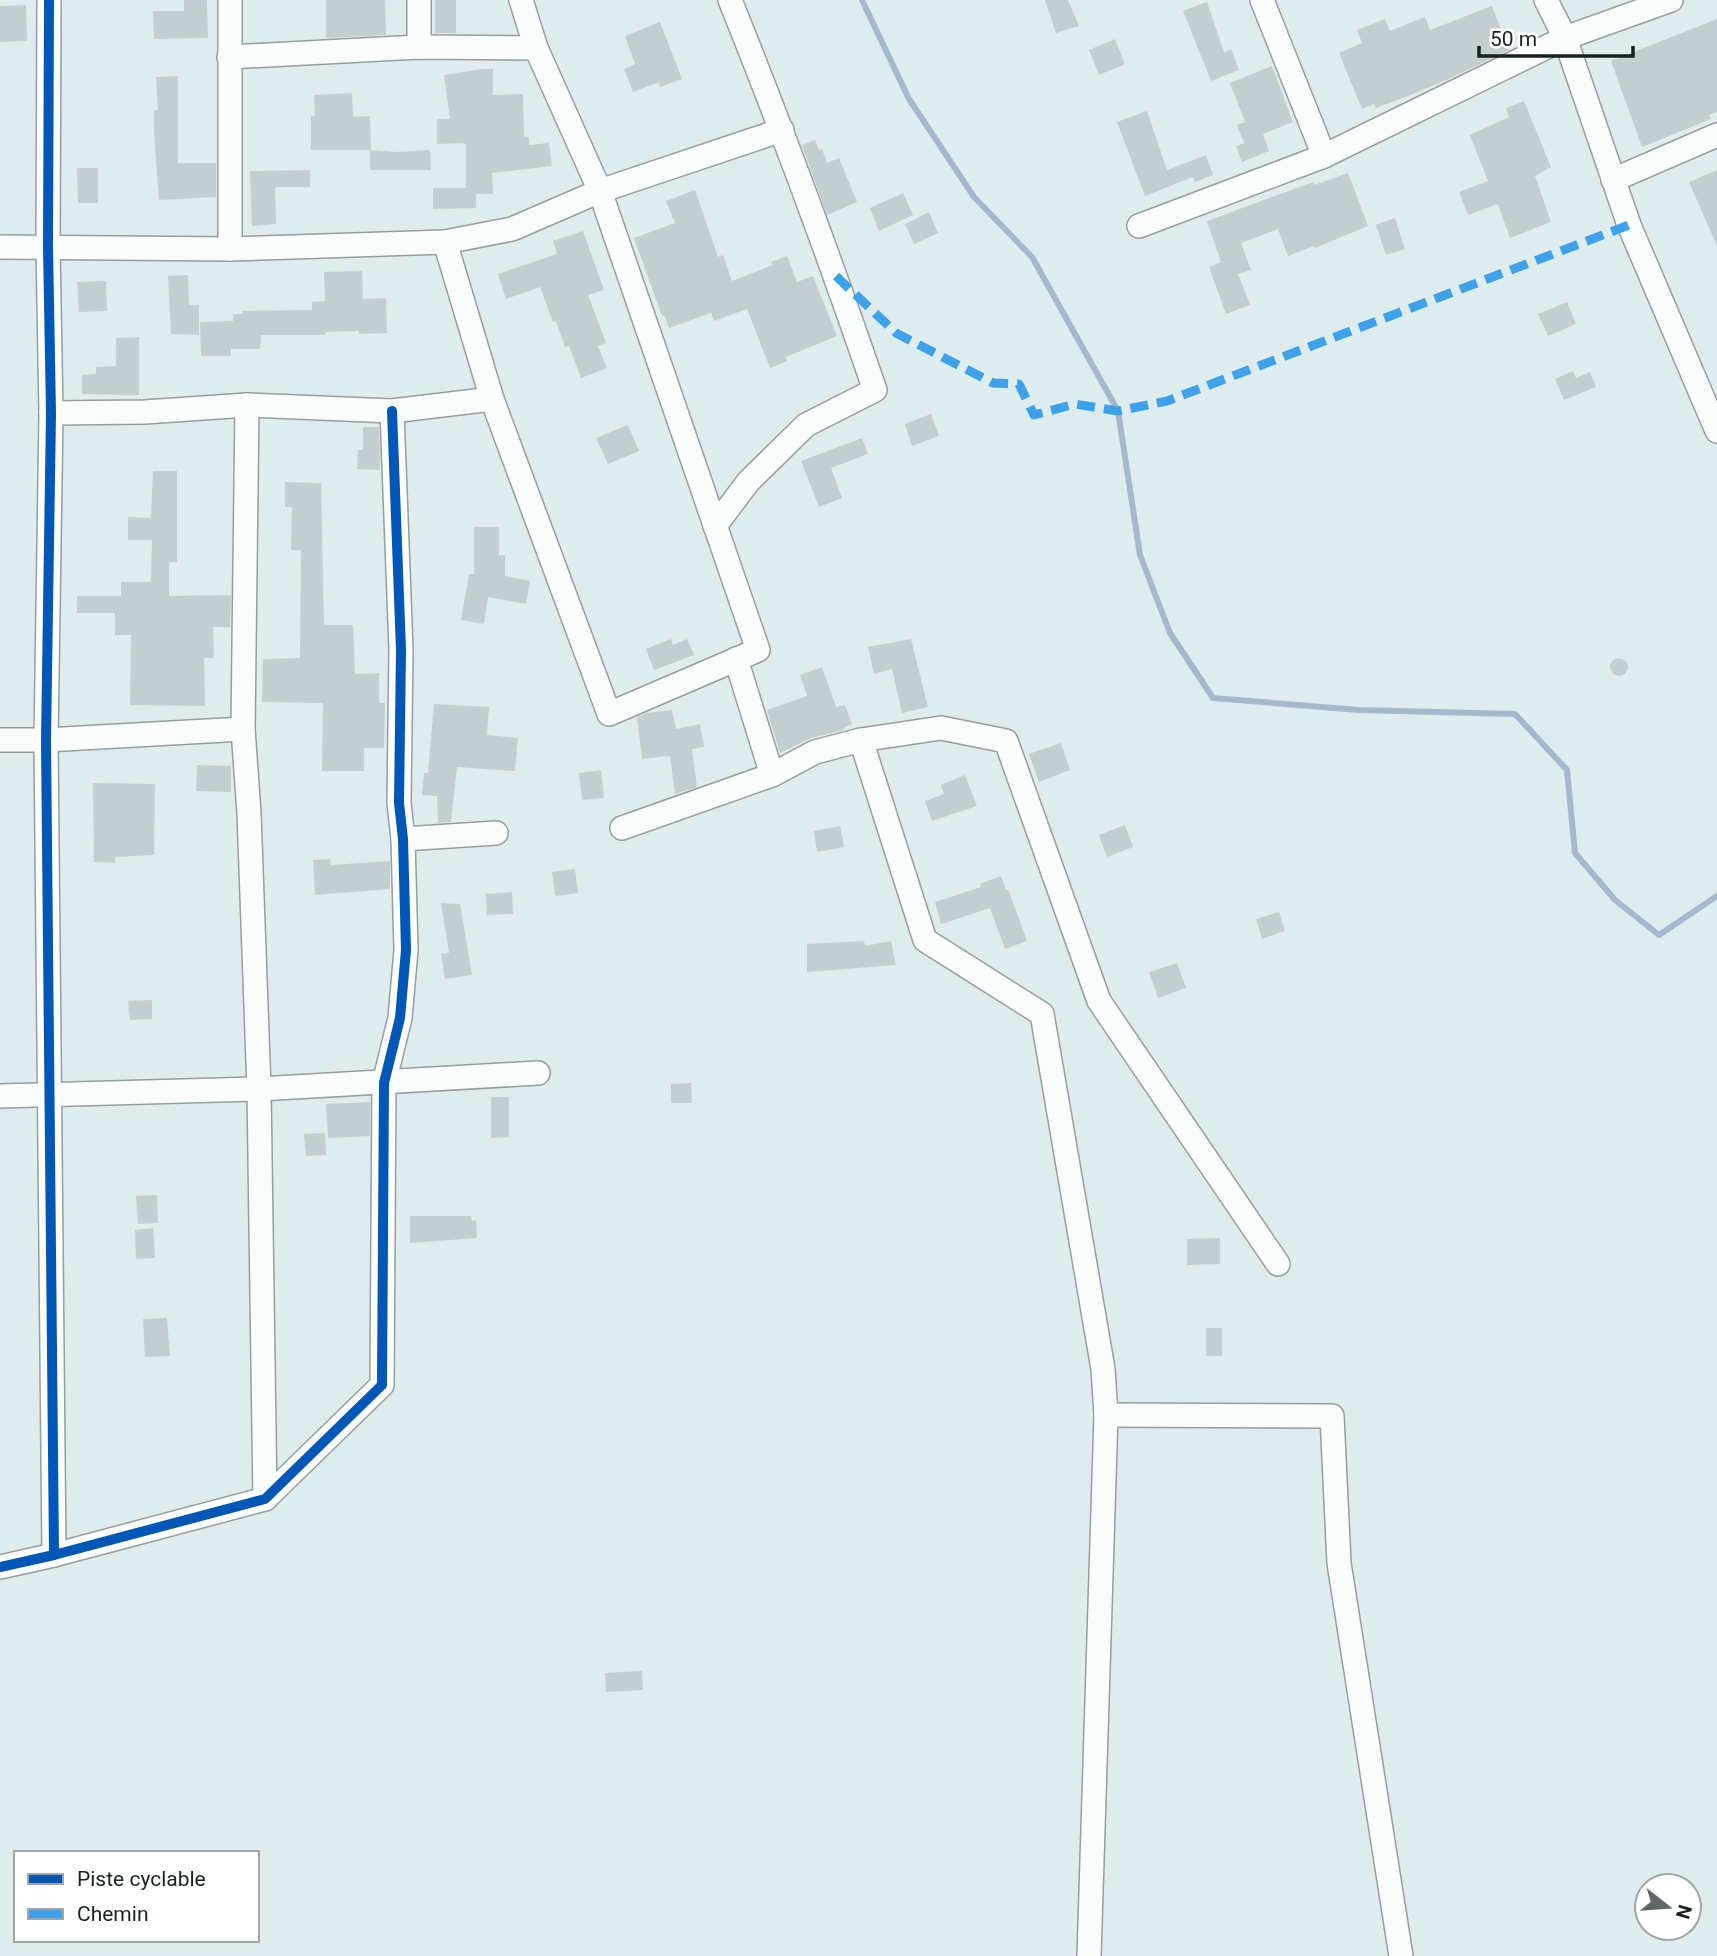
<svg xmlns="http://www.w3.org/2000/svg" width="1717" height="1956" viewBox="0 0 1717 1956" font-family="Roboto,sans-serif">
<rect width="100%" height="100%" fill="#deeced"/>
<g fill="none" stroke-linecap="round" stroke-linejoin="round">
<!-- stream -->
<polyline stroke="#a5b8ce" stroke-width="6" points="862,0 909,99 974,197 1032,257 1118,411 1140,555 1170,633 1213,698 1359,710 1515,714 1567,770 1575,853 1615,900 1659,935 1717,896"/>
</g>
<!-- building -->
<g fill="#c3ced0">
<polygon points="184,0 207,0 208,38 154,39 153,11 184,11"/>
<polygon points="326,0 385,0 386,35 326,38"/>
<rect x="435" y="0" width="21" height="33"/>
<polygon points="1045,0 1068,0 1079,26 1056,33"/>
<polygon points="1207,2 1224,52 1231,49 1239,70 1211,81 1183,11"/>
<polygon points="26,5 27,41 0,42 0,6"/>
<polygon points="1492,6 1509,50 1451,78 1408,96 1376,108 1374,104 1362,109 1339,53 1362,43 1357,30 1385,19 1390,31 1425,17 1430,30"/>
<polygon points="1717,19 1717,112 1709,115 1711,119 1642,147 1611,61"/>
<polygon points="660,22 682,79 660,87 659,82 633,92 624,69 635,64 625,36"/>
<polygon points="1115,39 1125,64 1099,75 1089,50"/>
<polygon points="1272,66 1293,122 1263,134 1269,151 1242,162 1236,146 1244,143 1237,125 1245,122 1230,83"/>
<polygon points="482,69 493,69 493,95 523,94 524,137 529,137 529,145 549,143 552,166 492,173 493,194 476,194 476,208 433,209 433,188 466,188 466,145 464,143 437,144 437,119 450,119 444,75"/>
<polygon points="178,76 178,163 216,163 216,197 159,200 154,133 154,110 158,110 156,77"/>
<polygon points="352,93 353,117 370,116 371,150 311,150 311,116 315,116 314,95"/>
<polygon points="1524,101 1551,167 1535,176 1551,222 1510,238 1498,204 1468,215 1459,192 1488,181 1470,135 1509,117 1506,108"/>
<polygon points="1147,111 1167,170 1206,155 1213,175 1195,182 1193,177 1145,196 1117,122"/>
<polygon points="815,140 819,150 822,149 827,163 839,158 857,202 827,215 802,145"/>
<polygon points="370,150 396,152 430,150 431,170 370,170"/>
<polygon points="77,168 98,168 98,203 78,203"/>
<polygon points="310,170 310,187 275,187 276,224 252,226 250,171"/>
<polygon points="1717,170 1717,246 1689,182"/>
<polygon points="1348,173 1368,226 1315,248 1314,246 1288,256 1278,229 1241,243 1251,270 1238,274 1250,305 1226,314 1209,267 1221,262 1207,221 1313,182 1314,185"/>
<polygon points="695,190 718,257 723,255 732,281 773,265 771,262 787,256 797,282 813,276 837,336 786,357 787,361 770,368 747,309 714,321 711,313 669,328 664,315 662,316 634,238 675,223 666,201"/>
<polygon points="903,193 913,215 879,231 870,208"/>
<polygon points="929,212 938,233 914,244 905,224"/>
<polygon points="1395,218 1405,249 1386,255 1376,225"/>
<polygon points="583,231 604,290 588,295 606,343 598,346 607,368 581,378 569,346 565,347 556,321 553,322 540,287 506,299 498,274 557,254 553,241"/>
<polygon points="362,271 363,299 386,298 387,333 359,334 359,331 325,332 325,335 261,335 260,349 231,349 231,356 201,356 200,322 233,321 233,314 242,314 242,311 312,310 312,302 325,301 324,272"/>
<polygon points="188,275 189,305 199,305 199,335 171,334 168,276"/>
<polygon points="106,281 107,311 79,312 77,282"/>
<polygon points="1567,302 1576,324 1548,336 1538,314"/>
<polygon points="139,337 139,395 82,394 82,375 96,374 96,367 116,366 116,338"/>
<polygon points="1573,371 1576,378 1590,372 1596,387 1564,400 1555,379"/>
<polygon points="931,414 939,436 912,446 905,424"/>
<polygon points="628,425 639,451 608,464 596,438"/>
<polygon points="363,427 379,427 380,470 357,469 358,450 363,450"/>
<polygon points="862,438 868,454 831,468 842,498 819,507 801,461"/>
<polygon points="153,471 177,471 177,562 169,562 169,596 231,595 230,627 213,627 214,658 204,658 205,706 130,705 131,635 115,635 115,613 77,613 77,596 121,596 121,582 151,582 152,540 128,540 128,517 151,518"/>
<polygon points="285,482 321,483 324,625 353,625 355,674 379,673 379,703 385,703 384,748 364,748 364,771 322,771 323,703 262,702 263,659 300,658 301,550 291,550 292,507 285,507"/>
<polygon points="474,527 499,527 499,555 505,555 505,576 530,581 526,604 488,597 484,624 461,620 469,574 474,574"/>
<polygon points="671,639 673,645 687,639 694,655 654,670 646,649"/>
<polygon points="911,639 928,707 902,713 892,669 874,674 868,647"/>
<circle cx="1619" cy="667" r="9"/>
<polygon points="822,667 836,707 845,705 852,724 843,728 844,730 811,738 780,753 767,710 807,696 800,675"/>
<polygon points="434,704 489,707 487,735 518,738 515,771 457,767 451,822 438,823 437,796 422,795 424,773 428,773"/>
<polygon points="672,710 676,729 700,724 704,747 692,749 697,787 675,794 670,756 642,759 637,717 646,713"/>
<polygon points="1061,743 1070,770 1039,782 1029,754"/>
<polygon points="197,765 231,766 231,792 196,791"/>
<polygon points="601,770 604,798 582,800 579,773"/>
<polygon points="965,775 977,806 932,821 925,801 944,794 941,785"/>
<polygon points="93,783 155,784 154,855 115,857 115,863 94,862"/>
<polygon points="1125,825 1133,847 1107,857 1099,835"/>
<polygon points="840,826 844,847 817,852 814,831"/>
<polygon points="330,859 331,865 390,861 390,889 315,895 313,860"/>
<polygon points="575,869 578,893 555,896 552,872"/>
<polygon points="1001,876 1006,890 1008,889 1027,941 1005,949 990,908 941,924 935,902 981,887 980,884"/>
<polygon points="512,892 513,914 487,915 486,894"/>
<polygon points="441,903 460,904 472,975 445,979 441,954 449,953"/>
<polygon points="1279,912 1285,931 1262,939 1256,919"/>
<polygon points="864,941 865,946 891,941 896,965 807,972 807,944"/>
<polygon points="1177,963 1186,988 1158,998 1149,972"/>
<polygon points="152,1000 152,1019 130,1020 128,1001"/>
<polygon points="691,1083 692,1103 671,1103 671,1084"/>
<polygon points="491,1097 509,1097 509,1137 491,1138"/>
<polygon points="370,1102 370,1136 328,1138 326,1104"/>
<polygon points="325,1133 326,1155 306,1156 304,1134"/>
<polygon points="157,1195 158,1223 138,1224 136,1196"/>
<polygon points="410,1216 471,1216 472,1221 476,1220 477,1238 410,1243"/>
<polygon points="153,1228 155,1258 136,1259 135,1230"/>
<polygon points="1220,1238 1220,1264 1187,1265 1187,1239"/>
<polygon points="167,1318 170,1356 145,1357 143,1319"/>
<rect x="1206" y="1328" width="16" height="28"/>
<polygon points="642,1671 643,1690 606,1692 605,1673"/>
</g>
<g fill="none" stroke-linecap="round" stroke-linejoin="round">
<!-- minor casing -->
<g stroke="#949f9f" stroke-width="26">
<g id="minor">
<polyline points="49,0 48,247 51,413 46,740 54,1555"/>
<polyline points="419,0 419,47"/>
<polyline points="1262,0 1324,156"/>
<polyline points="1546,0 1565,38 1629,225 1717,431"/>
<polyline points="229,57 419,47 536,48"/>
<polyline points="1613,180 1717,135"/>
<polyline points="1139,226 1324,156 1565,38 1671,0"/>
<polyline points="445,242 492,399 609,714 758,650 600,191 536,48 521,0"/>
<polyline points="0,247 230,249 445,242 512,229 600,191 782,130"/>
<polyline points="230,249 230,0"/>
<polyline points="247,405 243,729 249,813 259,1089 265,1499"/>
<polyline points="51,413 145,412 247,405 392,411 492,399"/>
<path d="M 715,526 L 748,482 L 806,425 L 875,390 C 830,259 782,129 730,0"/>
<polyline points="736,659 772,775 815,752 861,740 941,728 1006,741 1099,1001 1278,1264"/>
<polyline points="0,740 46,740 243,729"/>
<polyline points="861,740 925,940 1042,1014 1103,1369 1106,1415 1089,1956"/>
<polyline points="622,828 772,775"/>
<polyline points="403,839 496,833"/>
<polyline points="0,1096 259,1089 538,1073"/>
<polyline points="1106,1415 1332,1416 1339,1563 1401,1956"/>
<polyline points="0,1567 54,1555 265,1499 382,1385 384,1083 400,1018 406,950 403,839 399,803 401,650 392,411"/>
</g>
</g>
<!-- minor -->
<use href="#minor" stroke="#fafcfc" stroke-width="23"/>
<!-- quiet -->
<polyline stroke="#3da2ea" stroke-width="9" stroke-dasharray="18 9" stroke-linecap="butt" points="836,276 896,333 993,383 1019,384 1034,415 1075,404 1118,411 1167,401 1629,225"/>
<!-- cycleway casing -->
<g stroke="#fff" stroke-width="15">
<g id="cycleway">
<polyline points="49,0 48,247 51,413 46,740 54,1555"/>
<polyline points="0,1567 54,1555 265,1499 382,1385 384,1083 400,1018 406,950 403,839 399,803 401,650 392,411"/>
</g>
</g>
<!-- cycleway -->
<use href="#cycleway" stroke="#0057b8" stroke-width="10"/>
</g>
<!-- legend -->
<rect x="14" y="1851" width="245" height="91" fill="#ffffff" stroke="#a2a6a6" stroke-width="2"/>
<rect x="28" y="1874" width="35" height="10" fill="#0057b8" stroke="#a2a6a6" stroke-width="2"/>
<text x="77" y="1886" font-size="21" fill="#172121">Piste cyclable</text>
<rect x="28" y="1909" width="35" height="10" fill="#3da2ea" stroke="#a2a6a6" stroke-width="2"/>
<text x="77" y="1921" font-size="21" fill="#172121">Chemin</text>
<!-- north arrow -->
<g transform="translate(1668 1907) rotate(107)"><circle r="33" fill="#ffffff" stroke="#a2a6a6" stroke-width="2"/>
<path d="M0-5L12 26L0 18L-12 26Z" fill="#5d6868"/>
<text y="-10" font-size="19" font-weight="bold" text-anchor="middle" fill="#172121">N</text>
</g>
<!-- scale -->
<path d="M1479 46v10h154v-10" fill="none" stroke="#172121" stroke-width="3.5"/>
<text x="1490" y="46" font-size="21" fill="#172121" stroke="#ffffff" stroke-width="5" paint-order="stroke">50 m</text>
</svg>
